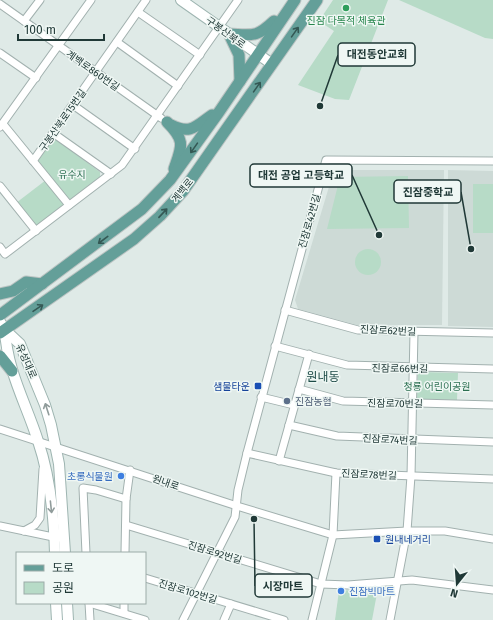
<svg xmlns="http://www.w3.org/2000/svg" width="493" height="620" viewBox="0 0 493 620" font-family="'Fira Sans','Noto Sans KR',sans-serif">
<rect width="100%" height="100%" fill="#dfeae7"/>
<!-- built -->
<g fill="#cddad6">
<polygon points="334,170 444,170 442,325 357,325 298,309 295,300"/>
<polygon points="448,170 493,171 493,327 448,326"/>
</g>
<!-- green -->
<g fill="#b7dbc7">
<polygon points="333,0 388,0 349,100 335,99 298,85 334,31 319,21"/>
<polygon points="399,0 493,0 493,39 485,38"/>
<polygon points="54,138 100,172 100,178 71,199 68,199 36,158"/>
<polygon points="408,176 409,228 327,229 340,177"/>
<polygon points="46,180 66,204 37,228 16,203"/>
<rect x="473" y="184" width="20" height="49"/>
<circle cx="368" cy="262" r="13"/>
<polygon points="422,372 458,373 457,400 417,399 418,374"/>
<polygon points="378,588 372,620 335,620 339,591"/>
</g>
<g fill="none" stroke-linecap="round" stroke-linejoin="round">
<!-- street casing -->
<g stroke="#a2b1af" stroke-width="9">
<g id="street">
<polyline points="0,4 161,118"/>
<polyline points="138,12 200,55"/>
<polyline points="24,21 40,0"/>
<polyline points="117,42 178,86"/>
<polyline points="0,53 36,78"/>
<polyline points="73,105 135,149"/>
<polyline points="3,124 69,205"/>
<polyline points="0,127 91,0"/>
<polyline points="53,133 111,174"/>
<polyline points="33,161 146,0"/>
<polyline points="0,186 36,231"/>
<polyline points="0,247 5,254 122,165 238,0"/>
<polyline points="285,310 358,330 493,333"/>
<polyline points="275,346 347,365 493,369"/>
<polyline points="299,389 343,401 493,405"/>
<polyline points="261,397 294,405"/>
<polyline points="289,425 337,436 493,442"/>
<polyline points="0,429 237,506 333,535 407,531 445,531 493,539"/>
<polyline points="247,453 336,473 493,479"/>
<polyline points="279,461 309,354"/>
<polyline points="126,525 321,584 348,585 412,580 493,590"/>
<polyline points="0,526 58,538"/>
<polyline points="24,531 35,525 40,518 43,469"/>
<polyline points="86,553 83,488 96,490 126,499"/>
<polyline points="125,553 126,499 130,470"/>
<polyline points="145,578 284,620"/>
<polyline points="89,603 145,620"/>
<polyline points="89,603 90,620"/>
<polyline points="124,613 124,603"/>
<polyline points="183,620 235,517 238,490 247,453 326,160 493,161"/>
<polyline points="224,620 231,604"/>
<polyline points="312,620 333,535 336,473"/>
<polyline points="390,620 407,531 411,476 414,332"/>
</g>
</g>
<!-- secondary casing -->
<g stroke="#9eb5b1" stroke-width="12">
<g id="secondary">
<polyline points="181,0 272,64"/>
<polyline points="0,322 5,330 20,344 45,405 51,425 59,464 65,553"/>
<path d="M 5,330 C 7,371 26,403 38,441 C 50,476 54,516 55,553"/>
<polyline points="56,603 57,620"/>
<polyline points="67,603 68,620"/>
</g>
</g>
<!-- primary casing -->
<g stroke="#bcc4c3" stroke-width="13">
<g id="primary">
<path d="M 240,81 L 239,55 L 229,34 C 253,35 256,38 274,21"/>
<path d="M 167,122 C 186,141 182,146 174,169"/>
<path d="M 171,125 C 191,135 196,126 212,115"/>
<polyline points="0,294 13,291 26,282 42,284"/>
<polyline points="0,315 142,209 170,180 219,112 295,0"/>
<polyline points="0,333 134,239 160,216 183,191 218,141 317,0"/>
<polyline points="0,356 12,371"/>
</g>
</g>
<!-- street -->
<use href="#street" stroke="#fff" stroke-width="7"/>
<!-- secondary -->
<use href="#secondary" stroke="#fff" stroke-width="10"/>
<!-- primary -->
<use href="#primary" stroke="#649f99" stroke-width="11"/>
</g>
<!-- one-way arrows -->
<defs><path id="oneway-shaft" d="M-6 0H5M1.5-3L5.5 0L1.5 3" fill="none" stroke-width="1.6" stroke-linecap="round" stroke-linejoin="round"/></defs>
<g stroke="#345854">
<use href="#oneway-shaft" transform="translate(295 32) rotate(-55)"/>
<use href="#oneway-shaft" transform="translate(257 87) rotate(-55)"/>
<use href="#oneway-shaft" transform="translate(194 148) rotate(125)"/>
<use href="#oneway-shaft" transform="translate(163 213) rotate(-47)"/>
<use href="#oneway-shaft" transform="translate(103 240) rotate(143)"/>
<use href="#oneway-shaft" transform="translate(38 308) rotate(-34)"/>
</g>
<g stroke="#909c9b">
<use href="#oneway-shaft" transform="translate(47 409) rotate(-108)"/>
<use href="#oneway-shaft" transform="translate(51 507) rotate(84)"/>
</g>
<!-- markers -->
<circle fill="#2e9e5b" stroke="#eff7f4" stroke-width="1.5" cx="346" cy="8" r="4"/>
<g fill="#1a4fb4" stroke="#eff7f4" stroke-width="1.5">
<rect x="254" y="382" width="8" height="8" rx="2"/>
<rect x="373" y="535" width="8" height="8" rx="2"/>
</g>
<circle fill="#5c6f8a" stroke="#eff7f4" stroke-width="1.5" cx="287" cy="401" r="4"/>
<g fill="#3f7fe0" stroke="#eff7f4" stroke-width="1.5">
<circle cx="121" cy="476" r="4"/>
<circle cx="341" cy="591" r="4"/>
</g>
<g text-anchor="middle" stroke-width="3" stroke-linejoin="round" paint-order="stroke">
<!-- leisure labels -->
<g font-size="10" fill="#27864d" stroke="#eff7f4">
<text x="346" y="24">진잠 다목적 체육관</text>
</g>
<!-- street labels -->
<g font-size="10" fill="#203937" stroke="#eff7f4">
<text transform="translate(226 32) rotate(36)" y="4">구봉산북로</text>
<text transform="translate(93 70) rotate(35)" y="4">계백로860번길</text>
<text transform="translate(62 120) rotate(-55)" y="4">구봉산북로15번길</text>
<text transform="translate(182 190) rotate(-51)" y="4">계백로</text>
<text transform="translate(309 221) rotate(-74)" y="4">진잠로42번길</text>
<text transform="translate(388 330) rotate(3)" y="4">진잠로62번길</text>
<text transform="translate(27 361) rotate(66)" y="4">유성대로</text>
<text transform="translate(400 368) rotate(1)" y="4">진잠로66번길</text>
<text transform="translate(395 403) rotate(1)" y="4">진잠로70번길</text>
<text transform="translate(390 439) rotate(3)" y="4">진잠로74번길</text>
<text transform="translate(369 474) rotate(3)" y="4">진잠로78번길</text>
<text transform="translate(166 482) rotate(19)" y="4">원내로</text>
<text transform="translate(215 552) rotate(17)" y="4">진잠로92번길</text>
<text transform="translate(188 591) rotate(17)" y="4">진잠로102번길</text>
</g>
<!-- park labels -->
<g font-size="10" fill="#2b6f51" stroke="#eff7f4">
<text x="72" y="178">유수지</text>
<text x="437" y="390">청룡 어린이공원</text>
</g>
<!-- transit labels -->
<g font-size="10" fill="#164399" stroke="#eff7f4" text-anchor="end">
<text x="250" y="390">샘물타운</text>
<text x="385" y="543" text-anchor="start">원내네거리</text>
</g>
<!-- service labels -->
<g font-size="10" fill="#4e5e75" stroke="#eff7f4" text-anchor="start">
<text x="295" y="405">진잠농협</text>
</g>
<!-- shop labels -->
<g font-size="10" fill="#366cbe" stroke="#eff7f4" text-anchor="end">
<text x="113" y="480">초롱식물원</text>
<text x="349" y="595" text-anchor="start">진잠빅마트</text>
</g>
<!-- quarter labels -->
<g font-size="12" fill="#1d4b47" stroke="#eff7f4">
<text x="323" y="381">원내동</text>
</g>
</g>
<!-- callouts -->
<path fill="none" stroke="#203937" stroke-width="1.5" d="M320 106L338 55M379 235L352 175M471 249L461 192M254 519L255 586"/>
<g fill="#203937" stroke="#eff7f4" stroke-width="1.5">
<circle cx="320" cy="106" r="4"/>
<circle cx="379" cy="235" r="4"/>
<circle cx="471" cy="249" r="4"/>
<circle cx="254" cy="519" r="4"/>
</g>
<g fill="#eff7f4" stroke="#203937" stroke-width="1.5">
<rect x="338" y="43" width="77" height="23" rx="4"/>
<rect x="250" y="164" width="102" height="23" rx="4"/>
<rect x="394" y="180" width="67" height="23" rx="4"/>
<rect x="255" y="574" width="57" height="23" rx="4"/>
</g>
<g font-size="11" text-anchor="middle" font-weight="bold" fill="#203937">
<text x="377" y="58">대전동안교회</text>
<text x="301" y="179">대전 공업 고등학교</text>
<text x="428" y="196">진잠중학교</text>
<text x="283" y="590">시장마트</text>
</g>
<!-- legend -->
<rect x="16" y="552" width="130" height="52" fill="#eff7f4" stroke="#9caba8"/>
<rect x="24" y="565" width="20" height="6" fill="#649f99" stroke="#9caba8"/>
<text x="52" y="572" font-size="12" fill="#203937">도로</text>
<rect x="24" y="582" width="20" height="12" fill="#b7dbc7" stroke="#9caba8"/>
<text x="52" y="592" font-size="12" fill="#203937">공원</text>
<!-- north arrow -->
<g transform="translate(457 584) rotate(197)" stroke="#eff7f4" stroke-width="3" paint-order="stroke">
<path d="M0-3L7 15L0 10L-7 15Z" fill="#203937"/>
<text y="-6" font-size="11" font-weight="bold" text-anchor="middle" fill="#203937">N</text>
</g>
<!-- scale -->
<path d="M18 34v6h86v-6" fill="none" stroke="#203937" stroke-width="2"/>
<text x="24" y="34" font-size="12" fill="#203937" stroke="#eff7f4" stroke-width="3" paint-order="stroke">100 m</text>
</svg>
